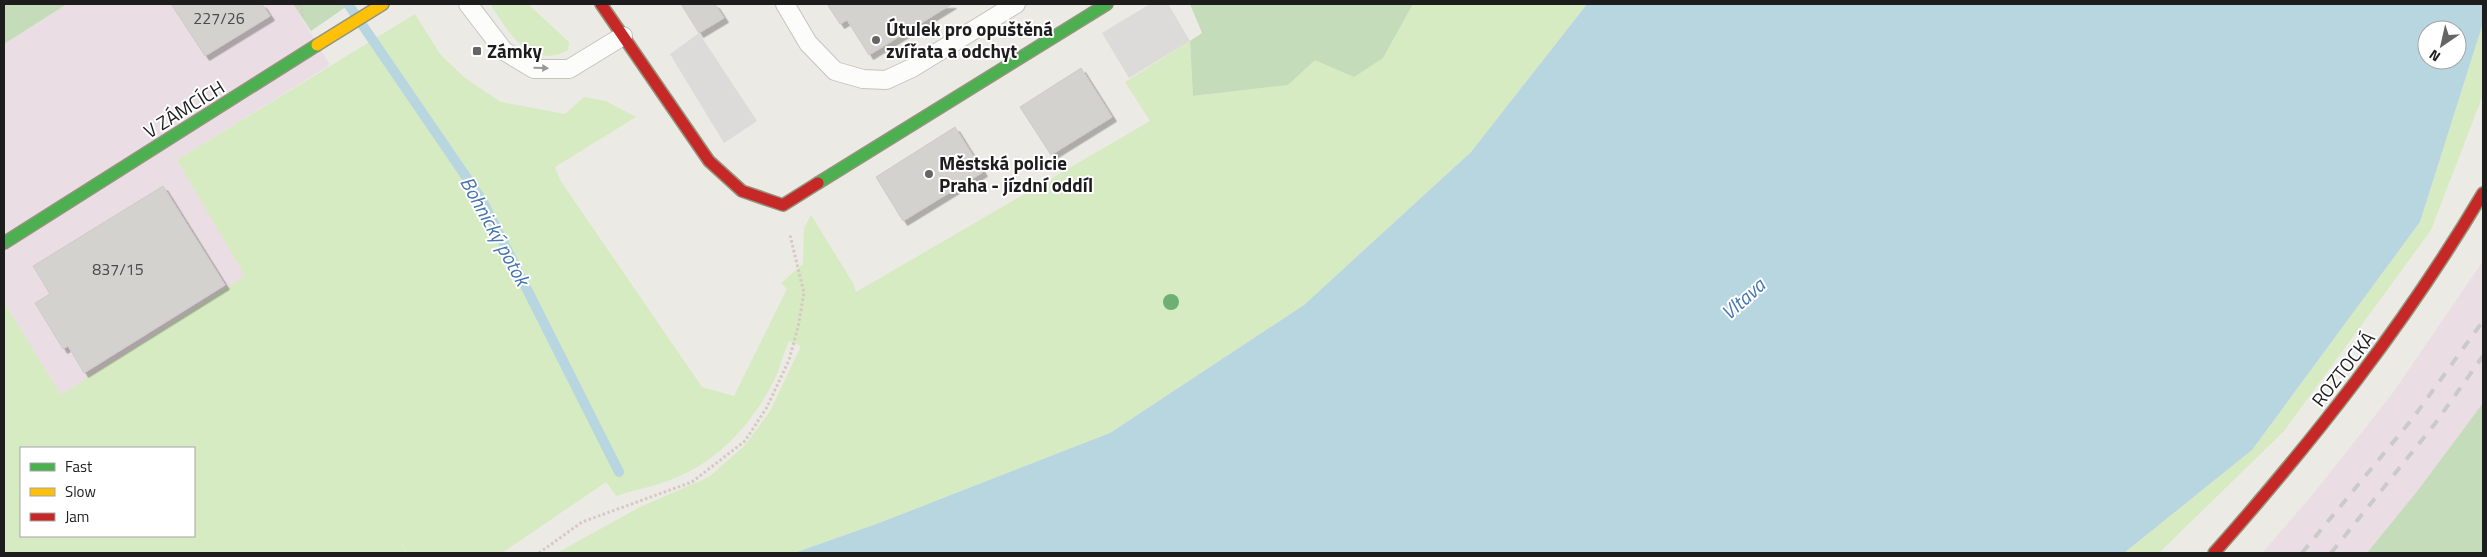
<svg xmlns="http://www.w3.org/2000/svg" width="2487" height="557" viewBox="0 0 2487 557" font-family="'Titillium Web',sans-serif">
<defs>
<filter id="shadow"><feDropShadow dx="4.5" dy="4.5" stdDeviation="0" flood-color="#0004"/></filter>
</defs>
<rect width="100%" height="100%" fill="#eceae5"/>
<!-- industrial -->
<g fill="#eadee4">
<polygon points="67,4 293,4 330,65 177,160 246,276 61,396 4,302 4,44"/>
<polygon points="2483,261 2483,404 2457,442 2369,553 2262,553 2314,493 2392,394"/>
</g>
<!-- grass -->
<g fill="#d6ebc2" fill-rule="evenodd">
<path d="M 490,4 L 528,4 L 569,42 L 568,50 C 529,71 508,31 490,4 Z"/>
<path d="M 1413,4 L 1587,4 L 1471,152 L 1304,305 L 1110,433 L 879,523 L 794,553 L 557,553 L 640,507 L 709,477 L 745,445 L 770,411 L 801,346 L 789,341 C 784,352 781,363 777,374 C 757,418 721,460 675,478 C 656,486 635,490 616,496 L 606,482 L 502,553 L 407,553 L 401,542 L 406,553 L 4,553 L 4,302 L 61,395 L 245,276 L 177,160 L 415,14 L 440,54 L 466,79 L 501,102 L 565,114 L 584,97 L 606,101 L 636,117 L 555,167 L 560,180 L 702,387 L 734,396 L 787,289 L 781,283 L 803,264 L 804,228 L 811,215 L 853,283 L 856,292 L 1150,121 L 1125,82 L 1190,41 L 1193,96 L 1288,85 L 1315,60 L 1383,58 ZM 21,448 L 194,448 L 194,536 L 21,536 Z"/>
<polygon points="2483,23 2483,95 2431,230 2284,431 2159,553 2124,553 2252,450 2420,222"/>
</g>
<!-- forest -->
<g fill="#c4dcb9">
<polygon points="4,4 67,4 4,44"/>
<polygon points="293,4 350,4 311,31"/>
<polygon points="1190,4 1413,4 1383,58 1354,77 1315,60 1288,85 1193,96 1190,41 1202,33"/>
<polygon points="2483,403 2483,553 2367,553 2419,489"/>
</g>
<!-- parking -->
<g fill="#dcdbd9">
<polygon points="1150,4 1168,4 1190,41 1129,78 1102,33"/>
<polygon points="699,33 757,121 724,143 670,54"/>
</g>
<!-- water -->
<path fill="#b7d6e0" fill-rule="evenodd" d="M 1587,4 L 2483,4 L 2483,23 L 2420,222 L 2252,450 L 2124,553 L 794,553 L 879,523 L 1110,433 L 1304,305 L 1471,152 ZM 2427,30 L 2457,30 L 2457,60 L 2427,60 Z"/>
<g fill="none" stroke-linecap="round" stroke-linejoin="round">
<!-- stream -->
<polyline stroke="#b7d6e0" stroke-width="10" points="348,4 482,200 619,472"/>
</g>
<!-- building -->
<g fill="#d4d2ce" stroke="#cfcbc6" filter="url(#shadow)">
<polygon points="171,4 262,4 270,16 205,56"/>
<polygon points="681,4 715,4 724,18 699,33"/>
<polygon points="827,4 952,4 869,55 847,20 840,24"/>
<polygon points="1081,68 1112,117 1051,155 1020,107"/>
<polygon points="955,127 983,172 903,221 876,177"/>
<polygon points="163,186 225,285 84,373 68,346 63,349 35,303 50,294 33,266"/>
</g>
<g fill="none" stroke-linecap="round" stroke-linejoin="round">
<!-- lane casing -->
<g stroke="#c4c4c1" stroke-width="20">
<g id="lane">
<polyline points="468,4 504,51 534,69 569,69 623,36"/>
<polyline points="785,4 808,43 835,71 863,79 886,80 912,68 1016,4"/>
</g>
</g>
<!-- fast casing -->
<g stroke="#93957c" stroke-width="14">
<g id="fast">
<polyline points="818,183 1107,4"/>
<polyline points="4,243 317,45"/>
</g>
</g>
<!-- slow casing -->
<g stroke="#93957c" stroke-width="14">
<polyline id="slow" points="317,45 383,4"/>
</g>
<!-- jam casing -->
<g stroke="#93957c" stroke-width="14">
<g id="jam">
<polyline points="601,4 709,161 742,191 783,205 818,183"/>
<path d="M 2214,553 C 2314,440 2406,323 2483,193"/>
</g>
</g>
<!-- path -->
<g stroke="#d7c8c4" stroke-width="3" stroke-dasharray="2.5 2.5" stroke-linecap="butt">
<polyline points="301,4 303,17"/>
<polyline points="539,553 582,522 692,482 745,441 767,407 789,360 798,327 804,293 790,235"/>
</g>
<!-- lane -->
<use href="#lane" stroke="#fcfcfb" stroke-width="18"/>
<!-- fast -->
<use href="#fast" stroke="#4caf50" stroke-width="11"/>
<!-- slow -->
<use href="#slow" stroke="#ffc107" stroke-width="11"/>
<!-- jam -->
<use href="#jam" stroke="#c62828" stroke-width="11"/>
<!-- rail -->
<g stroke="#cacac9" stroke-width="4" stroke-dasharray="10 10" stroke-linecap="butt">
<polyline points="2302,553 2413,418 2483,321"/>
<polyline points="2331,553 2434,425 2483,356"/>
</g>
</g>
<!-- trees -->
<circle fill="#6eaf74" cx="1171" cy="302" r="8"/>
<!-- one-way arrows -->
<defs><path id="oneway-solid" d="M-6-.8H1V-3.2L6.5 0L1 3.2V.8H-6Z" transform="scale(1.25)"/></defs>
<use fill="#989897" href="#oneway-solid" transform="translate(541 68) rotate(2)"/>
<!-- markers -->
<g fill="#656563" stroke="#fff" stroke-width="2">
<circle cx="876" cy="40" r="5"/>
<rect x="472" y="46" width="10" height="10" rx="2.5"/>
<circle cx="929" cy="174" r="5"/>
</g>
<g text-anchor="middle" stroke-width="4" stroke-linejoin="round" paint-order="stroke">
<!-- number labels -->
<g font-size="16" fill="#4b4a49">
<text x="219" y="24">227/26</text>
<text x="118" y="275">837/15</text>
</g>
<!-- poi labels -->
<g font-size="19" font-weight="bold" fill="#1d1d1d" stroke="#fff" text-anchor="start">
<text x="886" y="36">Útulek pro opuštěná<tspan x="886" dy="22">zvířata a odchyt</tspan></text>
<text x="487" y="58">Zámky</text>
<text x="939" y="170">Městská policie<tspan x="939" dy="22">Praha - jízdní oddíl</tspan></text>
</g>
<!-- street labels -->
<g font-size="19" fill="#1d1d1d" stroke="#fff">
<text transform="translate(184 109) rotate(-32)" y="7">V ZÁMCÍCH</text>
<text transform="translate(2343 369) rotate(-52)" y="7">ROZTOCKÁ</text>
</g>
<!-- water labels -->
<g font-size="20" font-style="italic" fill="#4675b0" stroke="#fff">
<text transform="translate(495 231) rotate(61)" y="7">Bohnický potok</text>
<text transform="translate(1743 299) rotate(-42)" y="7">Vltava</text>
</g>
</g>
<!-- border -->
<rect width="2487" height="557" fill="none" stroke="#1d1d1d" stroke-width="10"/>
<!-- legend -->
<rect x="20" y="447" width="175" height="90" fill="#ffffff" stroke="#a5a5a5"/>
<rect x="30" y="463" width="25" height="8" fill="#4caf50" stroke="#a5a5a5"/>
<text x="65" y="472" font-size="15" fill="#1d1d1d">Fast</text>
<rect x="30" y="488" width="25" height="8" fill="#ffc107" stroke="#a5a5a5"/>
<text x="65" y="497" font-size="15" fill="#1d1d1d">Slow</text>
<rect x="30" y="513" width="25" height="8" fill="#c62828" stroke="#a5a5a5"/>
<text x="65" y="522" font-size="15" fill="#1d1d1d">Jam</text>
<!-- north arrow -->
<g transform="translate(2442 45) rotate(214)"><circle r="24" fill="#ffffff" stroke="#a5a5a5"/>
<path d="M0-4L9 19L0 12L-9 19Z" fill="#656563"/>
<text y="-8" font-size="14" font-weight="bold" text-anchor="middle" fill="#1d1d1d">N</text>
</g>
</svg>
